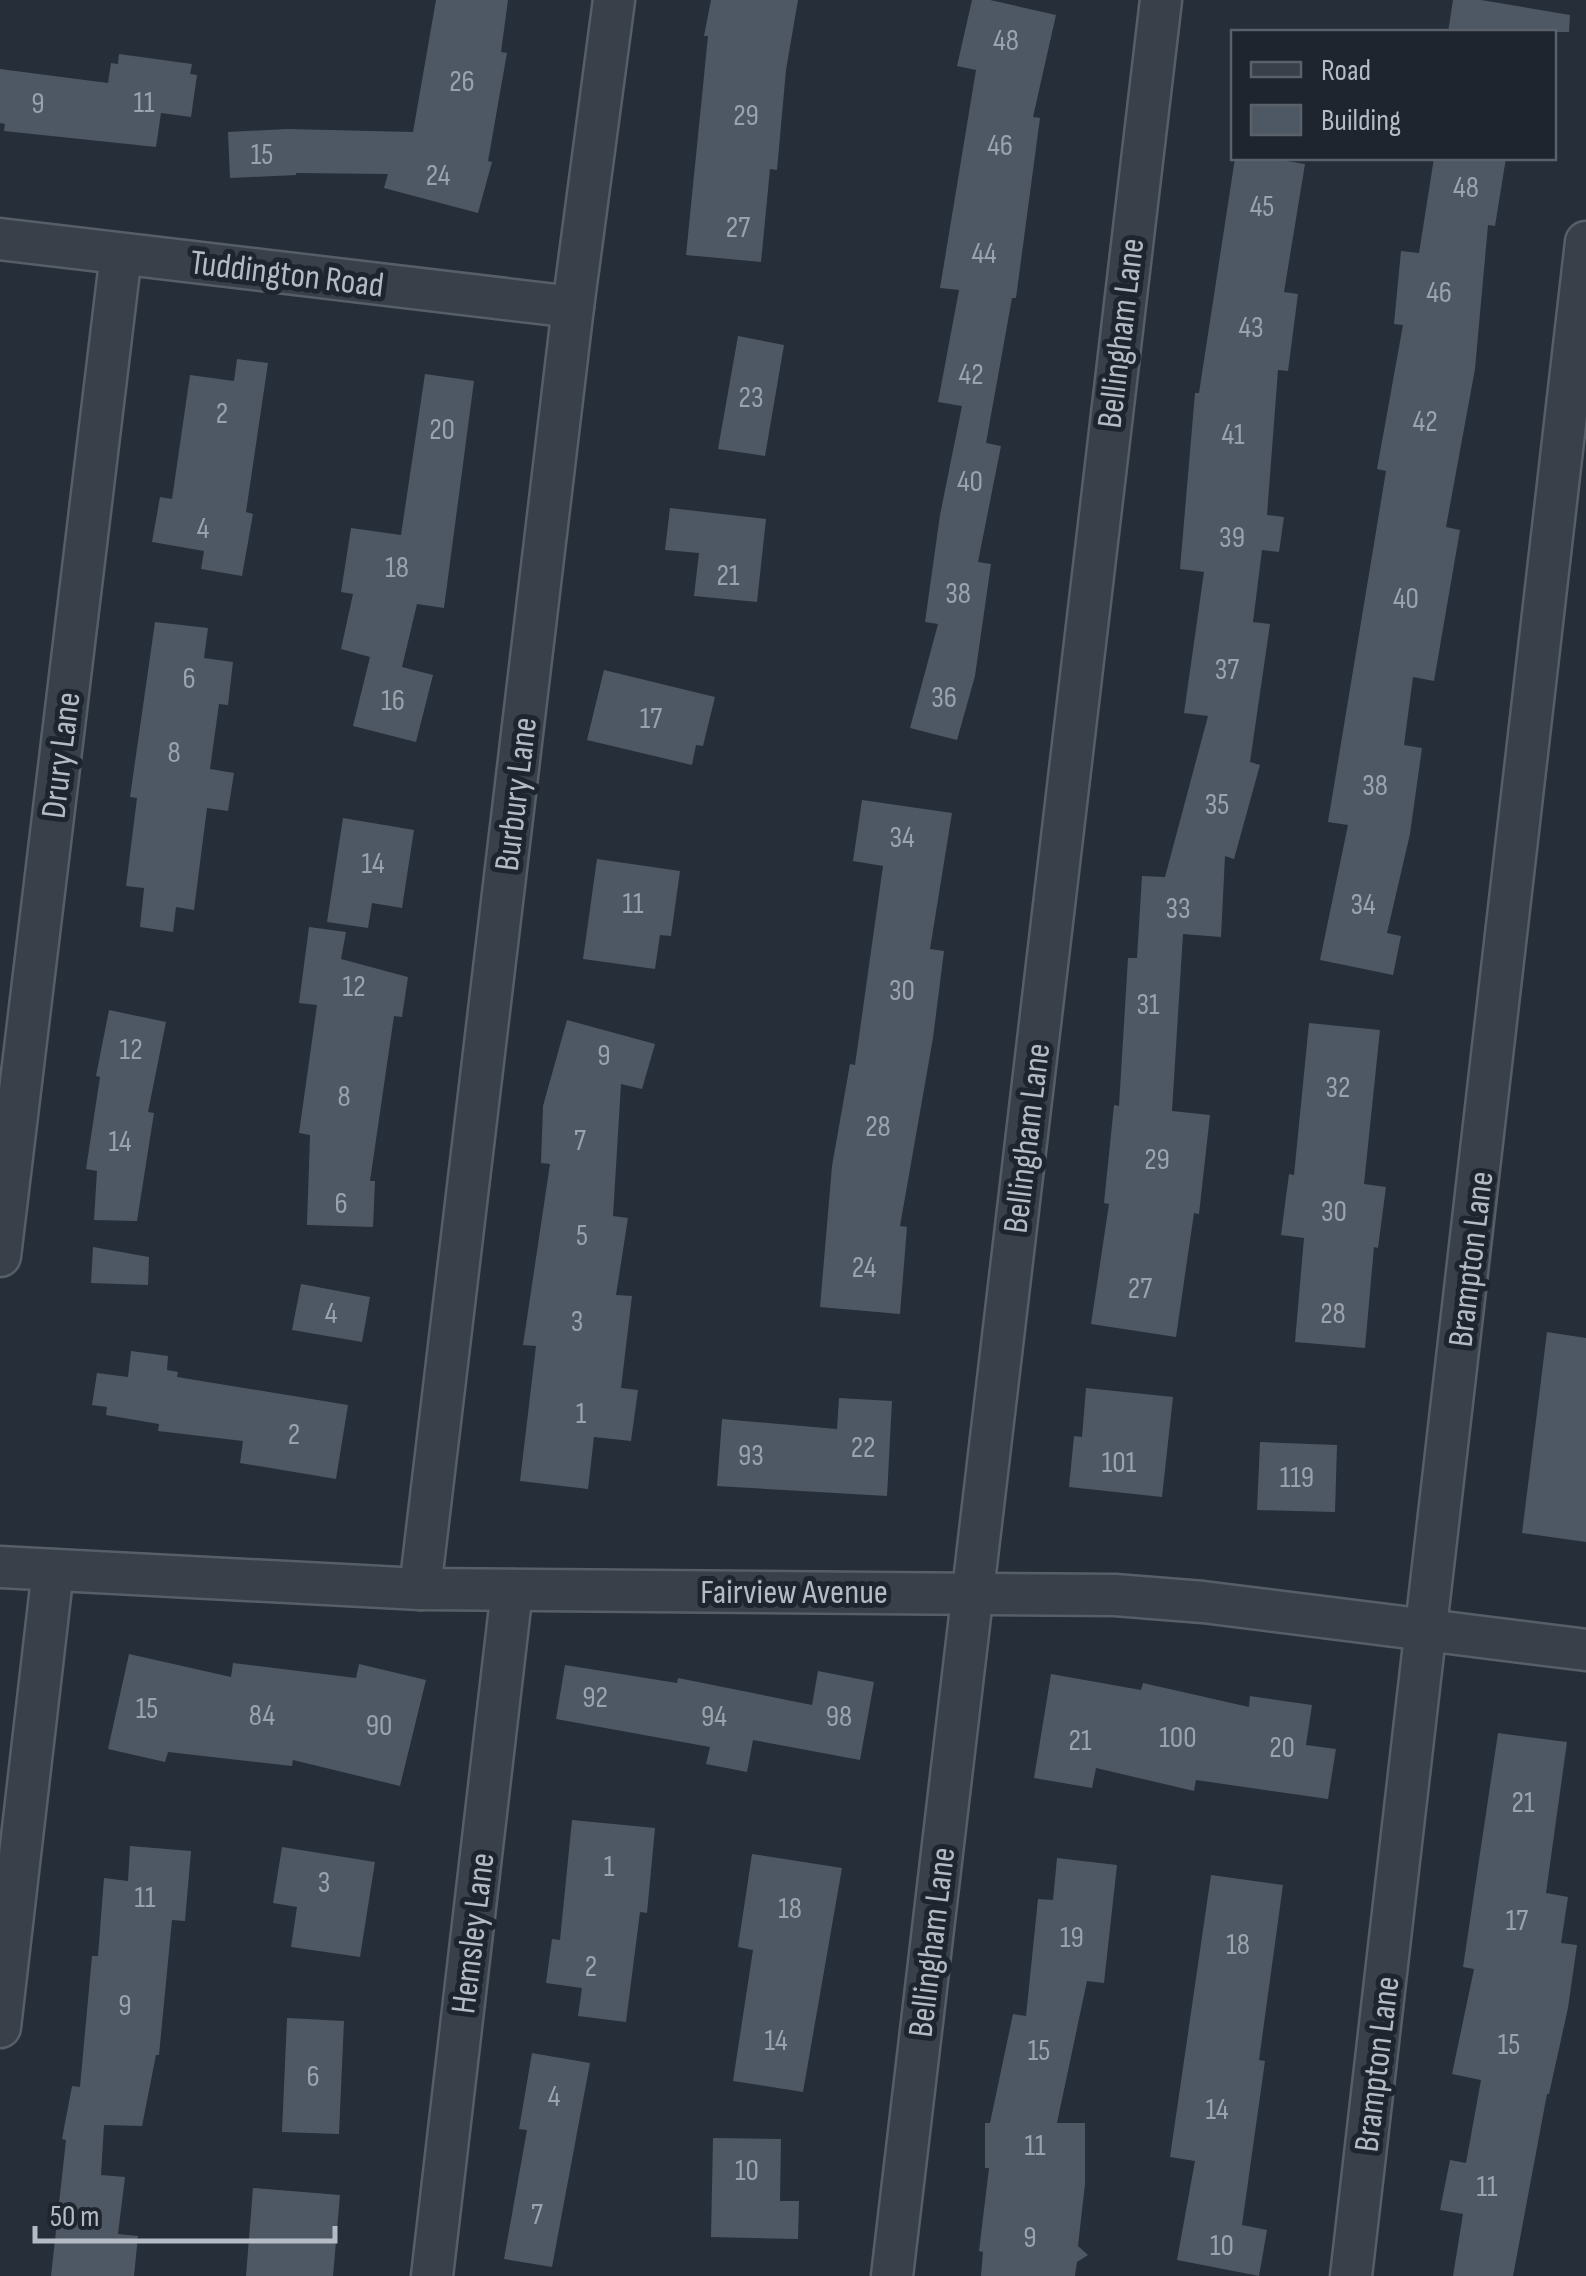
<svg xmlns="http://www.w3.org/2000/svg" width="1586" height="2276" viewBox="0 0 1586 2276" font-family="'Sofia Sans Condensed',sans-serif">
<rect width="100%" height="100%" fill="#252e39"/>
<!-- building -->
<g fill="#4e5864">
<polygon points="436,0 508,0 501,52 507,53 488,161 492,162 478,213 384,188 388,174 296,173 296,175 230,178 228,132 288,129 413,132"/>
<polygon points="711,0 798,0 786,70 777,170 770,169 761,262 686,255 708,36 704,36"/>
<polygon points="972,0 990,0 1056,15 1033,117 1040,118 1016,298 1012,298 986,443 1001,446 978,562 991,564 975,676 957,740 910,728 938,624 925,622 940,515 962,406 938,402 959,290 940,288 976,70 957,66"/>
<polygon points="1453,0 1481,0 1570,15 1569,32 1448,32"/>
<polygon points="119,54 192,64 190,74 197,75 191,117 161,113 156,147 4,131 5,124 0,123 0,69 108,83 111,63 118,64"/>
<polygon points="1235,158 1268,158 1305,164 1284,292 1298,294 1288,371 1278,370 1267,515 1284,517 1279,552 1262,550 1253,622 1270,624 1250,762 1260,765 1234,859 1225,856 1221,937 1183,934 1172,1111 1210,1115 1199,1214 1194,1213 1176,1337 1091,1324 1109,1204 1104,1203 1114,1105 1119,1106 1128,958 1137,958 1142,876 1165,877 1208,716 1184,713 1204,572 1180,569 1195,393 1199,393"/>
<polygon points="1434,158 1506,158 1495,226 1488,225 1475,369 1446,527 1460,530 1434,681 1413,677 1404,745 1422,748 1410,834 1387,933 1401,936 1393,975 1320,960 1348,825 1328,822 1386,471 1377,469 1403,325 1394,324 1401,251 1419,253"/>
<polygon points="738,336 784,345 765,456 718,449"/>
<polygon points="237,359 268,363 246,512 253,514 242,576 201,569 204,551 152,542 160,497 172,499 190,375 234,381"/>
<polygon points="425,374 474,381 444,608 417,604 402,667 433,675 416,742 353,726 370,657 341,649 353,594 341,592 351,528 401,535"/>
<polygon points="670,508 766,519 757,602 694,596 699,553 665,550"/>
<polygon points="155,622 208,628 204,658 233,662 228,705 219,704 210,769 234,773 228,811 207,808 194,910 176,907 173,932 140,927 144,888 126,886 137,798 130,797"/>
<polygon points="604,670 715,697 703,746 696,745 692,765 587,740"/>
<polygon points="862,800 952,813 930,949 944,951 933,1038 900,1226 907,1227 900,1314 820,1307 832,1166 850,1064 855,1065 883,866 853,861"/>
<polygon points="343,818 414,830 402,908 372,903 368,928 327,922"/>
<polygon points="597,859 680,871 671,936 660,935 655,969 583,959"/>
<polygon points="309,927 346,932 341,959 408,977 402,1017 394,1016 370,1181 375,1181 373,1227 307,1225 310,1135 299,1133 317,1005 299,1003"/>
<polygon points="109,1010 166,1022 148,1112 154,1113 137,1221 94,1220 97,1171 86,1169 100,1077 96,1076"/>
<polygon points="567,1020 655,1044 642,1089 621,1084 613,1216 628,1218 616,1295 632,1296 621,1388 638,1390 631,1441 594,1437 588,1489 520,1481 536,1346 523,1345 550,1164 541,1163 543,1106"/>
<polygon points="1309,1023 1380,1030 1364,1184 1386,1187 1378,1248 1374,1247 1365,1348 1295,1342 1304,1238 1281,1235 1289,1174 1294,1175"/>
<polygon points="93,1247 149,1257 148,1285 91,1283"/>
<polygon points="301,1284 370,1297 362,1342 292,1330"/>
<polygon points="1547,1332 1586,1338 1586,1542 1522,1533"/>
<polygon points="131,1351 168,1356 167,1370 178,1372 177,1377 348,1405 336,1479 240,1463 243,1441 158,1431 159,1424 106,1415 107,1407 92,1405 97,1373 128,1377"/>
<polygon points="1086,1388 1173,1397 1162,1497 1069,1487 1074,1436 1082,1437"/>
<polygon points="839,1398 892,1401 887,1496 717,1486 722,1419 837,1429"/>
<polygon points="1260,1442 1337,1445 1335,1512 1257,1510"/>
<polygon points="129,1654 231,1677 233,1663 356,1678 359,1664 426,1680 400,1786 293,1760 292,1766 168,1752 165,1762 108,1749"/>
<polygon points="565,1665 677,1683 678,1678 812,1705 818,1671 874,1682 860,1760 753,1740 747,1772 706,1764 710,1747 556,1719"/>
<polygon points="1051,1674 1141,1690 1143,1683 1249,1707 1250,1696 1312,1705 1306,1745 1336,1749 1328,1799 1196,1780 1194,1791 1096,1768 1092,1788 1034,1778"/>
<polygon points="1498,1733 1567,1742 1546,1893 1568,1897 1561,1943 1577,1945 1568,2008 1549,2094 1547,2094 1513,2276 1453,2276 1463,2214 1440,2210 1450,2160 1466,2163 1481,2080 1452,2074 1474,1969 1463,1967"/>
<polygon points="572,1820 655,1828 647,1913 640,1912 626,2022 578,2016 582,1988 546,1983 552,1939 560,1940"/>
<polygon points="130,1846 191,1851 185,1921 172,1920 159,2055 156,2055 142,2126 104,2125 101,2175 125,2177 118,2234 138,2236 134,2276 51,2276 66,2140 62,2139 72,2086 80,2087 92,1956 98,1956 104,1878 128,1881"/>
<polygon points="282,1847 375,1862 360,1957 291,1947 297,1907 273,1903"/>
<polygon points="752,1854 842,1868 803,2092 733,2081 753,1950 738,1947"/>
<polygon points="1057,1858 1117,1865 1104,1983 1087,1981 1057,2123 1085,2123 1085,2184 1078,2246 1088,2255 1077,2262 1075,2276 981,2276 983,2252 979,2251 989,2168 985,2168 985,2123 990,2123 1013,2014 1026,2016 1038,1899 1053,1900"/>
<polygon points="1211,1875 1283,1885 1259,2060 1265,2061 1242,2225 1267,2230 1259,2276 1177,2260 1195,2161 1170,2157"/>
<polygon points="287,2018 344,2021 339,2134 282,2132"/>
<polygon points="532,2053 590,2063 552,2267 504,2259 527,2130 519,2129"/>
<polygon points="713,2138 781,2139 780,2201 799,2201 798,2239 711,2237"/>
<polygon points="253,2188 340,2195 333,2276 246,2276"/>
</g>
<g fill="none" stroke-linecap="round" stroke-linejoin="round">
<!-- minor casing -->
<g stroke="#575e67" stroke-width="45">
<g id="minor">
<polyline points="0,239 573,307"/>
<polyline points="0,1256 121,254"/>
<polyline points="0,1567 420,1589 1115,1595 1203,1602 1586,1650"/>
<polyline points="420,1589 573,307 614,0"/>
<polyline points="0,2027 53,1570"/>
<polyline points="432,2276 512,1590"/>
<polyline points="892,2276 1161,0"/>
<polyline points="1351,2276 1586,242"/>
</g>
</g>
<!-- minor -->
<use href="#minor" stroke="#394049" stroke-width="40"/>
</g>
<g text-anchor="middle" stroke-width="10" stroke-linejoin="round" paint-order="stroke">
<!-- number labels -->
<g font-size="30" fill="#9aa2ad">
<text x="1006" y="50">48</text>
<text x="462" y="91">26</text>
<text x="144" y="112">11</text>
<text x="38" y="113">9</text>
<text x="746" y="125">29</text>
<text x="1000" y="155">46</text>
<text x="262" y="164">15</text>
<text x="438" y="185">24</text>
<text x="1466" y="197">48</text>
<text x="1262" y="216">45</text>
<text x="738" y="237">27</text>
<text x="984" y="263">44</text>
<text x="1439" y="302">46</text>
<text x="1251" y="337">43</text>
<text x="971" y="384">42</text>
<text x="751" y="407">23</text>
<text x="222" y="423">2</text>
<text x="1425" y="431">42</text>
<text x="442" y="439">20</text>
<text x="1233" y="444">41</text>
<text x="970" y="491">40</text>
<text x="203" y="538">4</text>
<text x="1232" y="547">39</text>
<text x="397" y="577">18</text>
<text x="728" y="585">21</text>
<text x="958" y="603">38</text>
<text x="1406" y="608">40</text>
<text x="1227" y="679">37</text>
<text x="189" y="688">6</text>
<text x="944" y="707">36</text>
<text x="393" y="710">16</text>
<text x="651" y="728">17</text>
<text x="174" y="762">8</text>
<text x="1375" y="795">38</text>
<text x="1217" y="814">35</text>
<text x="902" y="847">34</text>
<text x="373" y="873">14</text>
<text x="633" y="913">11</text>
<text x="1363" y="914">34</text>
<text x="1178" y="918">33</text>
<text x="354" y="996">12</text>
<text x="902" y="1000">30</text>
<text x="1148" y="1014">31</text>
<text x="131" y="1059">12</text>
<text x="604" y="1065">9</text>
<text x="1338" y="1097">32</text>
<text x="344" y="1106">8</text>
<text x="878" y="1136">28</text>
<text x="580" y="1150">7</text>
<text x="120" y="1151">14</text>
<text x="1157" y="1169">29</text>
<text x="341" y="1213">6</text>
<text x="1334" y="1221">30</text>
<text x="582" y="1245">5</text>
<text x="864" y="1277">24</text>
<text x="1140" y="1298">27</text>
<text x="331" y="1323">4</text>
<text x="1333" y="1323">28</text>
<text x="577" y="1331">3</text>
<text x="581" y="1423">1</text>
<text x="294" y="1444">2</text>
<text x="863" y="1457">22</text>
<text x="751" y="1465">93</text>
<text x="1119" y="1472">101</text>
<text x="1297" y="1487">119</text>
<text x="595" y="1707">92</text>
<text x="147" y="1718">15</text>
<text x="262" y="1725">84</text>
<text x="714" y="1726">94</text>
<text x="839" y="1726">98</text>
<text x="379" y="1735">90</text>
<text x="1178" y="1747">100</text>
<text x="1080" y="1750">21</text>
<text x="1282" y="1757">20</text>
<text x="1523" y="1812">21</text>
<text x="609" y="1876">1</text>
<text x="324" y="1892">3</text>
<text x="145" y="1907">11</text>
<text x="790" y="1918">18</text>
<text x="1517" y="1930">17</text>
<text x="1072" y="1947">19</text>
<text x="1238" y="1954">18</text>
<text x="591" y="1976">2</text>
<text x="125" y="2015">9</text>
<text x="776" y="2050">14</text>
<text x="1509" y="2054">15</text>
<text x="1039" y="2060">15</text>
<text x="313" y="2086">6</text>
<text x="554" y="2106">4</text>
<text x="1217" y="2119">14</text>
<text x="1035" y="2155">11</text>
<text x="747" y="2180">10</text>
<text x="1487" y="2196">11</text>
<text x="537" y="2224">7</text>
<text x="1030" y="2247">9</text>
<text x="1222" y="2255">10</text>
</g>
<!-- street labels -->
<g font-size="35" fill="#b4bbc5" stroke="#1e252e">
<text transform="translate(287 273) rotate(7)" y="12">Tuddington Road</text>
<text transform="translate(1120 333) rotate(-83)" y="12">Bellingham Lane</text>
<text transform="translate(60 755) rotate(-83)" y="12">Drury Lane</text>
<text transform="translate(515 794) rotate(-83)" y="12">Burbury Lane</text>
<text transform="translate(1026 1138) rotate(-83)" y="12">Bellingham Lane</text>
<text transform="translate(1470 1259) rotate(-83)" y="12">Brampton Lane</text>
<text x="794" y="1603">Fairview Avenue</text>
<text transform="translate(472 1933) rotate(-83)" y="12">Hemsley Lane</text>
<text transform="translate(931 1942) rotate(-83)" y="12">Bellingham Lane</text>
<text transform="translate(1376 2064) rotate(-83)" y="12">Brampton Lane</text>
</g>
</g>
<!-- legend -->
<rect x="1231" y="30" width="325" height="130" fill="#1e252e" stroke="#5a616a" stroke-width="2.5"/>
<rect x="1251" y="62" width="50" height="15" fill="#394049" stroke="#5a616a" stroke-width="2.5"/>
<text x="1321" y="80" font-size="30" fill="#b4bbc5">Road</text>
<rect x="1251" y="105" width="50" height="30" fill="#4e5864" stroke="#5a616a" stroke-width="2.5"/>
<text x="1321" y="130" font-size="30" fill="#b4bbc5">Building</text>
<!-- scale -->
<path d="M35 2226v15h300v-15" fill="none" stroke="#b4bbc5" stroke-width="5"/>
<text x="50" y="2226" font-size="30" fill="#b4bbc5" stroke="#1e252e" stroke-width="8" paint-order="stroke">50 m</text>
</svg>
